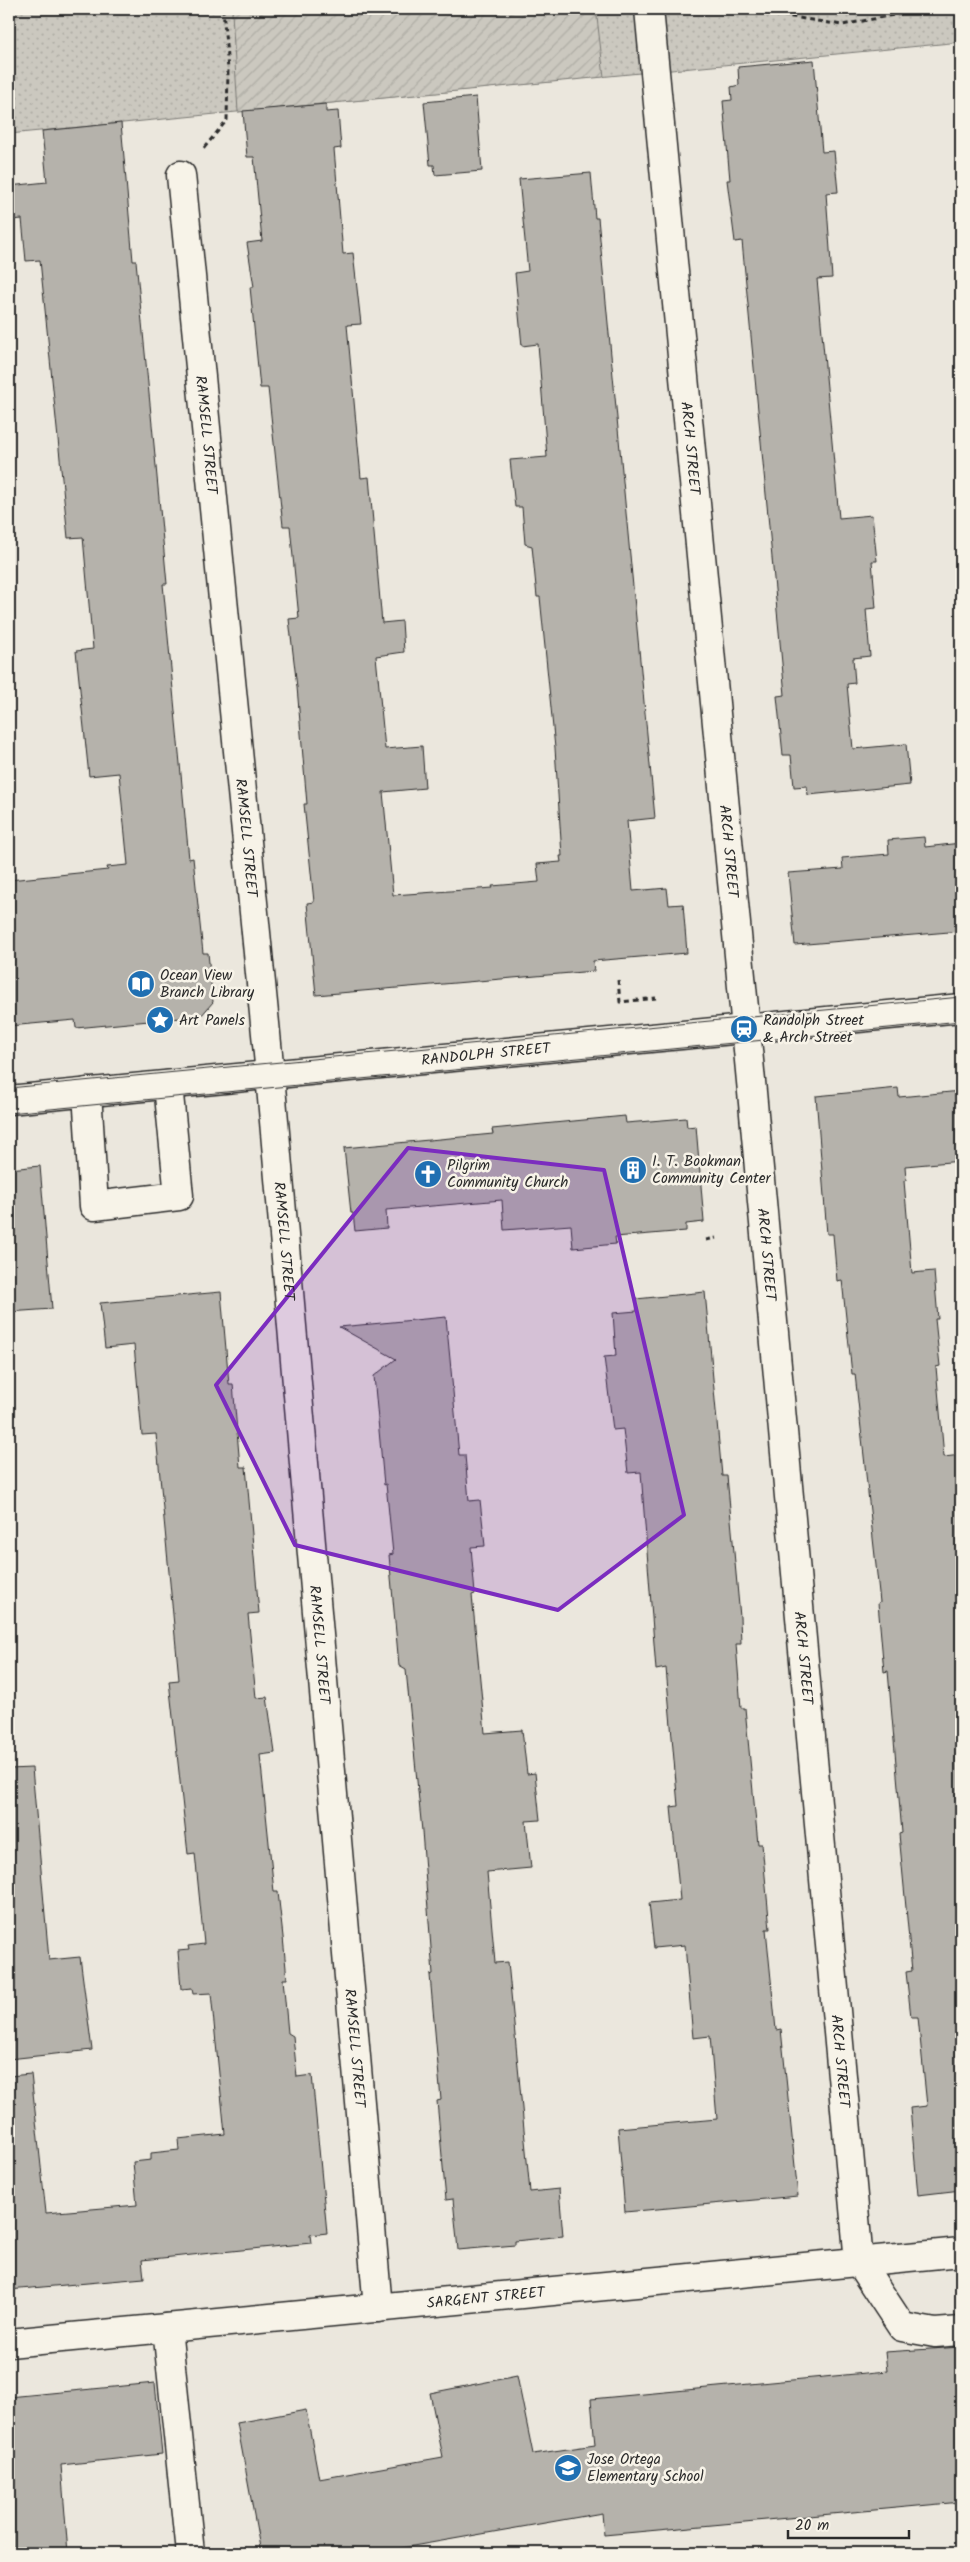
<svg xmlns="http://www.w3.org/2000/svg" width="970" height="2562" viewBox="0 0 970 2562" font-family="Kalam,sans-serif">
<defs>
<pattern id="grass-dots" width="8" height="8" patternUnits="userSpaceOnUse" patternTransform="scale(1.25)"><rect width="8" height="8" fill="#cbc8bf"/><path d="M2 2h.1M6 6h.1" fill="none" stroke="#aeaca4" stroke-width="1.8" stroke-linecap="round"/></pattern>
<pattern id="garden-furrows" width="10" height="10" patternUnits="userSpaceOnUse" patternTransform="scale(1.25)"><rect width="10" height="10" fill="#cbc8bf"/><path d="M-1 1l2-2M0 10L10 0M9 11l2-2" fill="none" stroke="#aeaca4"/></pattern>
</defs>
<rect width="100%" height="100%" fill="#ebe7dd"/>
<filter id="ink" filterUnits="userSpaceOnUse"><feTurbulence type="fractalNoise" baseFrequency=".02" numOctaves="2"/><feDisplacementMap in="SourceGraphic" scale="10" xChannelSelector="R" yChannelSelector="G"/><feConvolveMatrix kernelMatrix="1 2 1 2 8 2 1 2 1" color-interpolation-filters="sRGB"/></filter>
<g filter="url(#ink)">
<!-- grass -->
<polygon fill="url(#grass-dots)" stroke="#7b7a75" points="9,9 961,9 961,42 9,134"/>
<!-- garden -->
<polygon fill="url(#garden-furrows)" stroke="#7b7a75" points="234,9 596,9 604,77 238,112 232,13"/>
<!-- building -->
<g fill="#b5b2ab" stroke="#2b2b2b">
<polygon points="814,60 822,152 834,151 838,192 826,193 832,278 817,279 839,518 872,515 877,561 872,561 876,608 866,609 870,656 853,658 855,683 847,684 853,749 906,744 910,785 808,795 807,786 794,787 791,755 783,755 777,696 785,695 742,241 735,242 727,180 730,180 723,101 732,100 731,87 739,85 738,67"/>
<polygon points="476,97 482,171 435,175 434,165 430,165 424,102"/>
<polygon points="326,104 326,112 338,111 341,148 334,149 343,254 353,253 361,324 347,325 361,478 369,477 382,623 402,621 404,652 376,656 385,749 422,746 425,788 383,792 393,895 493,888 492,886 539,882 537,864 561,862 560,856 562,856 555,748 540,597 537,597 532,546 525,544 522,507 515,507 510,460 547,457 538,344 522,346 515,273 528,271 519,179 591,173 595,218 598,218 655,818 627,821 633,891 667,888 669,905 683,904 687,953 593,961 594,971 316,995 307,903 314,902 304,804 307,804 297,687 289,619 299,618 290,526 283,526 268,388 260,388 250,287 254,287 247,243 262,241 254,157 247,157 243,111"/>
<polygon points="121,123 133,261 136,261 154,445 167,584 163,584 189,859 193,858 203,953 208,953 213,1002 201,1016 76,1028 75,1020 9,1026 9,880 108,870 107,867 128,865 119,773 89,776 76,651 93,649 83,537 68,538 40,260 26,261 22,219 12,220 9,186 47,182 42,131"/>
<polygon points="924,837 925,847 961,843 961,931 795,945 788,873 843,869 842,858 889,854 888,840"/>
<polygon points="898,1088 899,1097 961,1091 961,1161 905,1166 906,1180 904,1181 912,1273 934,1271 938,1319 935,1319 940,1366 936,1367 944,1457 961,1455 961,1595 956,1596 961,1659 961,2190 918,2195 910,2108 927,2106 918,2017 911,2017 906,1972 912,1971 899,1834 902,1833 888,1671 884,1672 878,1603 880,1602 855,1374 852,1374 842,1280 837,1281 833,1234 827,1234 816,1096"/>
<polygon points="625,1116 626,1123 686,1118 687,1127 696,1126 704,1222 686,1224 686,1231 615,1237 616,1244 573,1248 571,1225 504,1230 502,1200 386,1210 387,1228 355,1231 353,1213 351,1213 344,1148 493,1134 492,1129"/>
<polygon points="40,1166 52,1309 9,1312 9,1169"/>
<polygon points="221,1292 229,1384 233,1384 240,1467 246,1467 259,1613 248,1614 256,1698 267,1697 275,1753 260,1755 274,1892 278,1892 283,1937 287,1979 283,1979 288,2033 293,2036 297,2077 312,2075 327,2233 310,2235 311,2243 142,2260 144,2278 9,2290 9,2076 31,2074 46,2213 137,2205 133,2162 151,2160 151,2153 179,2150 178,2139 225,2134 211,1993 193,1994 192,1988 181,1989 178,1951 189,1950 188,1946 204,1944 195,1853 188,1854 169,1681 179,1680 178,1668 156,1434 142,1435 134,1345 105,1348 100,1303"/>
<polygon points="705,1292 722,1476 727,1476 740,1617 741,1644 736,1644 741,1708 745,1708 758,1844 762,1844 770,1929 766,1929 776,2030 781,2029 798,2196 625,2212 618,2128 717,2119 710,2036 693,2038 685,1945 654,1948 649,1903 680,1900 671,1807 678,1806 666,1668 656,1670 641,1472 628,1473 623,1429 613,1430 604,1357 616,1356 613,1313 637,1311 636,1299"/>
<polygon points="446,1317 459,1455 465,1455 469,1501 480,1500 485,1546 471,1547 475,1594 472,1595 485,1733 522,1730 527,1774 535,1773 540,1820 526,1821 531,1868 487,1872 495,1963 508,1962 530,2192 559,2189 563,2236 515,2241 515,2245 458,2250 453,2199 446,2200 437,2101 441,2100 430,1975 433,1974 422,1831 406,1670 399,1666 389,1555 393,1554 386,1484 384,1485 374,1376 396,1359 339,1327"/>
<polygon points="32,1768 49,1960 80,1957 92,2050 9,2059 9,1769"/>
<polygon points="961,2347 961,2502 604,2535 602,2513 373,2553 261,2553 237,2423 306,2410 319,2479 443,2457 430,2393 517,2376 533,2454 595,2445 591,2399 887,2371 885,2352"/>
<polygon points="155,2383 162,2454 61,2465 68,2553 9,2553 9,2397"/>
</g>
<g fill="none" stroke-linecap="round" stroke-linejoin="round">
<!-- minor casing -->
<g stroke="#2b2b2b" stroke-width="31">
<g id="minor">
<path id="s1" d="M 649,9 L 752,1092 L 859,2262 L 902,2327 L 935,2333 L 961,2331"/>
<path id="s2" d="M 181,175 L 269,1064 L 378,2308"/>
<polyline points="87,1092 94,1206 179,1196 168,1085"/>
<path id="s3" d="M 9,1100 L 961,1008"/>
<polyline points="167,2328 190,2553"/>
<path id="s4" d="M 9,2343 L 961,2252"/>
</g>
</g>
<!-- path -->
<g stroke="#2b2b2b" stroke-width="3" stroke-dasharray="5 4" stroke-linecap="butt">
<polyline points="765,9 774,14 842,25 925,9"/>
<polyline points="204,148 227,120 228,70 223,9"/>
<polyline points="618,980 620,1002 656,998"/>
<polyline points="706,1240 716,1238"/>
</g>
<!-- minor -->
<use href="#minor" stroke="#f7f3e8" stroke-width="28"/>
<!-- tram -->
<g stroke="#2b2b2b" stroke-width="1">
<polyline points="9,1088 961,997"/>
<polyline points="9,1113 961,1021"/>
</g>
</g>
</g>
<!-- marked area -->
<path fill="#7b2cbf" fill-opacity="0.2" stroke="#7b2cbf" stroke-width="4" stroke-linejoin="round" d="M 408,1148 L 604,1170 L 684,1515 L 558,1610 L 295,1545 L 216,1385 Z"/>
<!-- icons -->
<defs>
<g id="library-disc" transform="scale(1.4375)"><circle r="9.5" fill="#1f6fb2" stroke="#f7f3e8"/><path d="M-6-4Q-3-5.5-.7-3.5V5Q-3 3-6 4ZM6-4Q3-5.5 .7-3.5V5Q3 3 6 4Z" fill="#fff"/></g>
<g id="sight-disc" transform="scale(1.4375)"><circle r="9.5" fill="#1f6fb2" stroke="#f7f3e8"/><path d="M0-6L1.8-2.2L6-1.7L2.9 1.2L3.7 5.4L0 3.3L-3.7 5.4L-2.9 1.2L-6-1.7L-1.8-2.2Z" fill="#fff"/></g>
<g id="station-disc" transform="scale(1.4375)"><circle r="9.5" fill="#1f6fb2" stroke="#f7f3e8"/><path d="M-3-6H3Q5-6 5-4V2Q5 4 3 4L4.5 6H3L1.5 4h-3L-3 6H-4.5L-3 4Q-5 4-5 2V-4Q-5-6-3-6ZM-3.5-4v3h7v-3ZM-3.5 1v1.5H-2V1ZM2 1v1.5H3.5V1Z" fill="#fff"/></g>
<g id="building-disc" transform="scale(1.4375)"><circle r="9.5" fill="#1f6fb2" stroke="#f7f3e8"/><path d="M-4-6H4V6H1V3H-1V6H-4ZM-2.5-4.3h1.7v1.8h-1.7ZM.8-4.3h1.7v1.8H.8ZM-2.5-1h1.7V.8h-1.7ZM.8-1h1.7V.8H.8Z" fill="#fff"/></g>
<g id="church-disc" transform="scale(1.4375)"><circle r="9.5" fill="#1f6fb2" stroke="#f7f3e8"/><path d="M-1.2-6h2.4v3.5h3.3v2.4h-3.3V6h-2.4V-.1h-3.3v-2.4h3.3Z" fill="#fff"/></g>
<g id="school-disc" transform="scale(1.4375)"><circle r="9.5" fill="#1f6fb2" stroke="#f7f3e8"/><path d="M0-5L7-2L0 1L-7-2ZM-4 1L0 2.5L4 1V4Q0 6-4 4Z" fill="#fff"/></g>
</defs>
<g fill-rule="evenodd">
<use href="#library-disc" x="141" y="984"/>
<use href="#sight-disc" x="160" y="1020"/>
<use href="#station-disc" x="744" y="1029"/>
<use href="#building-disc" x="633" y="1170"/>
<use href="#church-disc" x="428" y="1174"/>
<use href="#school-disc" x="568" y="2468"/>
</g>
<g text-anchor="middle" stroke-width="5" stroke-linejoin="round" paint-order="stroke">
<!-- street labels -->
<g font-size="15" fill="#2b2b2b" stroke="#f7f3e8">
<text dy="5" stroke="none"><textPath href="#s2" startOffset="261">RAMSELL STREET</textPath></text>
<text dy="5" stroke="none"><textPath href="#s1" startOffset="441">ARCH STREET</textPath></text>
<text dy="5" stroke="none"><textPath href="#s2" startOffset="666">RAMSELL STREET</textPath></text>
<text dy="5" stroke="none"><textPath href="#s1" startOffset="846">ARCH STREET</textPath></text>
<text dy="5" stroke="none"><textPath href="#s3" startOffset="479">RANDOLPH STREET</textPath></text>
<text dy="5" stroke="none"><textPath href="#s2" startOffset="1071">RAMSELL STREET</textPath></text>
<text dy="5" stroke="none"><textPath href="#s1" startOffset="1251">ARCH STREET</textPath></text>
<text dy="5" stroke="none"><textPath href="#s2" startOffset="1476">RAMSELL STREET</textPath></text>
<text dy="5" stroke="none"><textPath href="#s1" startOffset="1656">ARCH STREET</textPath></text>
<text dy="5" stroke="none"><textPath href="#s2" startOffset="1881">RAMSELL STREET</textPath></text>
<text dy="5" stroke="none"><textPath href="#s1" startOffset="2061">ARCH STREET</textPath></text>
<text dy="5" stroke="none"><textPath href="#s4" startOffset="479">SARGENT STREET</textPath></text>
</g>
<!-- poi labels -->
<g font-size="15" fill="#2b2b2b" stroke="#f7f3e8" text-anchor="start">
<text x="160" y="980">Ocean View<tspan x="160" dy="17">Branch Library</tspan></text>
<text x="179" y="1025">Art Panels</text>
<text x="763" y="1025">Randolph Street<tspan x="763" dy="17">&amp; Arch Street</tspan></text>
<text x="652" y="1166">I. T. Bookman<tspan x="652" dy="17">Community Center</tspan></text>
<text x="447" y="1170">Pilgrim<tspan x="447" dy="17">Community Church</tspan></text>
<text x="587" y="2464">Jose Ortega<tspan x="587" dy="17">Elementary School</tspan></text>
</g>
</g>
<!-- margin -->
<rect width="970" height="2562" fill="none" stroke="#f7f3e8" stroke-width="30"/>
<rect x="15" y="15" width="940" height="2532" fill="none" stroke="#2b2b2b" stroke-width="2" filter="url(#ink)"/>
<!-- scale -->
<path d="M788 2530v8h121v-8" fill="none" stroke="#2b2b2b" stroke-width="2.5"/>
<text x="795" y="2530" font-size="15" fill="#2b2b2b" stroke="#f7f3e8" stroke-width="4" paint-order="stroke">20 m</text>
</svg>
